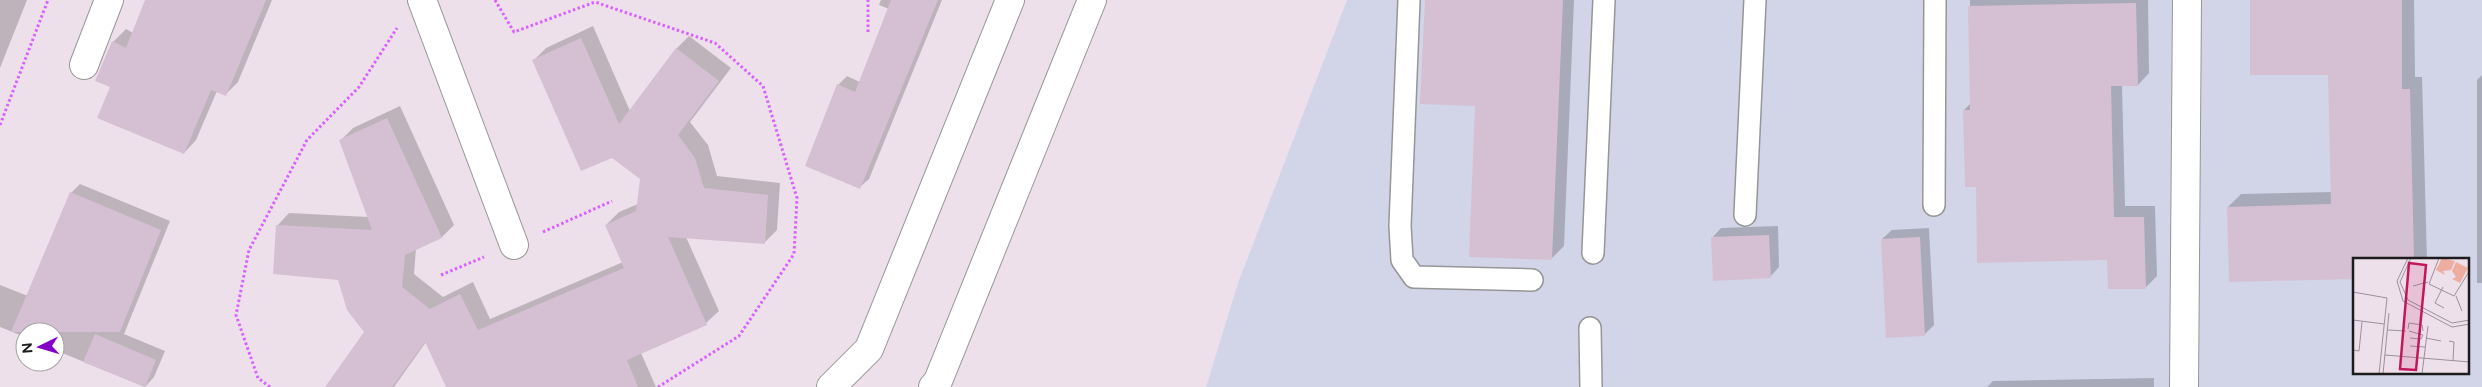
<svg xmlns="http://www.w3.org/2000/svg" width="2482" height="387" viewBox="0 0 2482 387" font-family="Figtree,sans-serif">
<rect width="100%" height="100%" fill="#eee0ea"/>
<!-- industrial -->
<path fill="#d2d5e8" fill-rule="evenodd" d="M 1347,0 L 2482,0 L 2482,387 L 1206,387 L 1238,283 ZM 2354,260 L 2468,260 L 2468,373 L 2354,373 Z"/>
<!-- shadow -->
<g fill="#0003">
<polygon points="0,0 27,0 0,68"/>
<polygon points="147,0 272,0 238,82 226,94 217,91 196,140 184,153 113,42 126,29 133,33"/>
<polygon points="881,0 942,0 869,179 860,187 838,85 847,76 860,82 889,9 879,5"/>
<polygon points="1426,0 1574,0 1564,246 1551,259"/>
<polygon points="1970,0 2148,0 2149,73 2138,85 2122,85 2125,206 2155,206 2157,276 2145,288 2108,259 1977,186 1964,110 1971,103"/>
<polygon points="2251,0 2414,0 2415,77 2422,77 2427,260 2354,260 2354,277 2230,280 2228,207 2241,194 2332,192 2329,74"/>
<polygon points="593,26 630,111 676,49 689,36 731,68 690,122 708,145 717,176 780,183 777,230 764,243 686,237 719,311 706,323 641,353 656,387 447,387 426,342 394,387 327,387 366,331 339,279 277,226 289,213 368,217 341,140 353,128 400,106 454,225 442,237 416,249 414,274 443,297 473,282 490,319 623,262 606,225 619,212 638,204 641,179 534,60 546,48"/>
<polygon points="2482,75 2482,283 2477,283 2477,80"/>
<polygon points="80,184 170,221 124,334 165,351 154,377 145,387 55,350 55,332 25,332 25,337 0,327 0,285 28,296 71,193"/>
<polygon points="1778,226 1779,267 1770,277 1712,238 1721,228"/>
<polygon points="1929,228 1934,325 1924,335 1882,239 1892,230"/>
<polygon points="2154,378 2154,387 1987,387 1993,381"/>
</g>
<!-- building -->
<g fill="#d5c0d3">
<polygon points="145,0 266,0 226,96 211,90 184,154 97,118 110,87 95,81 112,41 126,48"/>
<polygon points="891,0 938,0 860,189 805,166 837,84 855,92"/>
<polygon points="1425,0 1563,0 1552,260 1469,257 1475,106 1420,104"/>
<polygon points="2250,0 2402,0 2402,89 2410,89 2414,260 2354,260 2354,279 2229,282 2227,207 2331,204 2328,75 2250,75"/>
<polygon points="2136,3 2138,86 2111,86 2114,217 2144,217 2146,289 2108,289 2107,260 1977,263 1976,187 1965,187 1963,110 1970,110 1968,6"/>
<polygon points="581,38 619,124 676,48 719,81 678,135 695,158 704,188 768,195 765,244 668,237 707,325 627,360 638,387 446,387 425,342 392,387 325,387 364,332 347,310 338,280 273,274 276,225 372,230 339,140 387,118 442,238 405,255 402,287 430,309 460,294 478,330 624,268 605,225 636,211 640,179 612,158 581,171 532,60"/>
<polygon points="70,192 161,230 120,332 11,332"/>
<polygon points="1769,235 1771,278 1713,281 1711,237"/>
<polygon points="1920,237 1925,336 1886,338 1881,239"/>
<polygon points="95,334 156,360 145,387 83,362"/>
</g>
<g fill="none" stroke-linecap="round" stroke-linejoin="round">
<!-- lane casing -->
<g stroke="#969696" stroke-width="24">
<g id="lane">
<polyline points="1409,0 1400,226 1402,260 1414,277 1532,280"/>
<polyline points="1934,205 1935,0"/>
<polyline points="1745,215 1755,0"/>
<polyline points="1593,253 1604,0"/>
<polyline points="1590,328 1591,387"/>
</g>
</g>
<!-- street casing -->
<g stroke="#969696" stroke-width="30">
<g id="street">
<polyline points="422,0 514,245"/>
<polyline points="84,65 109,0"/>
<polyline points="831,387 869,349 1010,0"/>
<polyline points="933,387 938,381 1092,0"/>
<polyline points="2184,387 2187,0"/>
</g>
</g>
<!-- path -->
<g stroke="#d861ff" stroke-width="3" stroke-dasharray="2.5 2.5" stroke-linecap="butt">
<polyline points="495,0 514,32 595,2 715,43 763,86 797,198 794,254 739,336 658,387"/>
<polyline points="868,32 868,0"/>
<polyline points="0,125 48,0"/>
<polyline points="543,232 612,201"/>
<polyline points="441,275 484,257"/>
<polyline points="270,387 258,378 236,315 249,250 307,140 359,87 397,28"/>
</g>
<!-- lane -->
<use href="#lane" stroke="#fff" stroke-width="21"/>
<!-- street -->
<use href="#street" stroke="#fff" stroke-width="28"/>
</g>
<!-- overview -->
<g transform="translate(2353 258)">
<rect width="116" height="116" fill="#eee0ea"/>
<path d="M 89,0 L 102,3 L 98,12 L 90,13 L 92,17 L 83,12 ZM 103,4 L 115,10 L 107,25 L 99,21 L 103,19 L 99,13 Z" fill="#eeada1"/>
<path fill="none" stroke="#9a9298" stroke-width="1" d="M 55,0 L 44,23 L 50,43 L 99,69 L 117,66M 58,0 L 47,24 L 55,42 L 99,65 L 117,62M 86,0 L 76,26 L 101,38 L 117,12M 60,28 L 75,24M 90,29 L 82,45 L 91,50M 0,34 L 34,40 L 26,116M 103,38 L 109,53M 0,62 L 31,66M 55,71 L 56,65 L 69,67 L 70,73M 35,72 L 53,73M 56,73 L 70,77 L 68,81 L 57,80M 73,80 L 88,83M 96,83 L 101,84 L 100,103M 57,88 L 72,89M 0,92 L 6,93 L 9,64M 32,97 L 117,104M 30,116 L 36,55M 69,116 L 75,68"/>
<path fill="#c2185b" fill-opacity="0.15" stroke="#c2185b" stroke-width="2.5" d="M 56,5 L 73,7 L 63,112 L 47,111 Z"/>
<rect width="116" height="116" fill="none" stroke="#1c1c1c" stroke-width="2.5"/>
</g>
<!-- north arrow -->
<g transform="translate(40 347) rotate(265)"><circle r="24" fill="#ffffff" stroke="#a4a4a4"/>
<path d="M0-4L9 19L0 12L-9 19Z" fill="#8200c8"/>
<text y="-8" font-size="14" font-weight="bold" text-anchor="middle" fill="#1c1c1c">N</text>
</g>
</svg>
